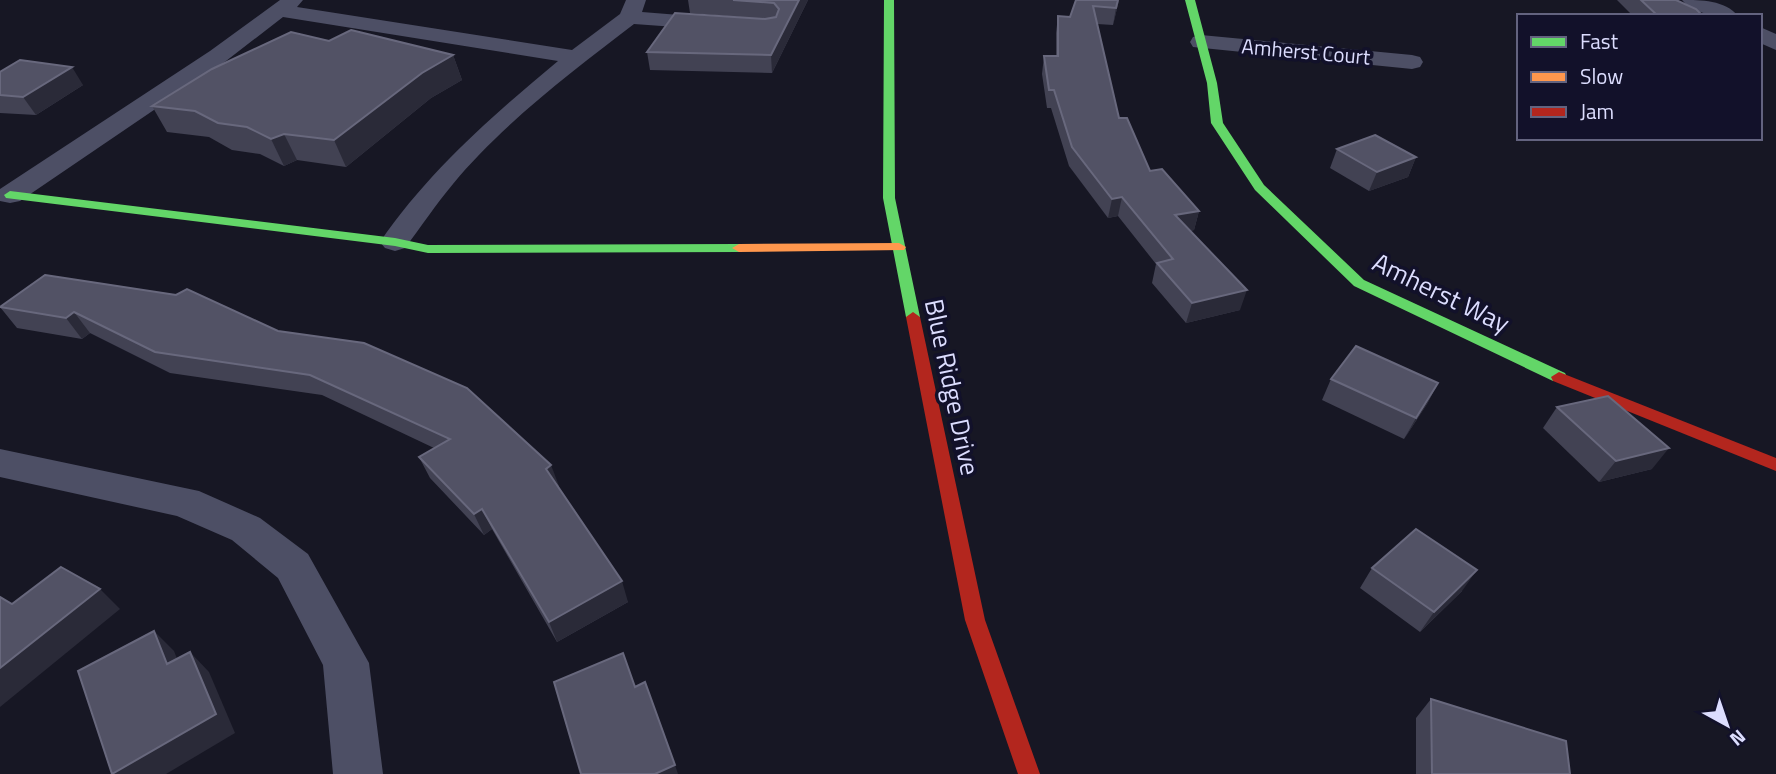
<svg xmlns="http://www.w3.org/2000/svg" width="1776" height="774" viewBox="0 0 1776 774" font-family="'Titillium Web',sans-serif">
<rect width="100%" height="100%" fill="#171724"/>
<g fill="none" stroke-linecap="round" stroke-linejoin="round">
<!-- street -->
<g fill="#4d4f65" fill-rule="evenodd">
<path d="M 280,0 L 303,0 L 297,7 L 572,50 L 620,14 L 626,0 L 646,0 L 642,12 L 717,18 L 725,19 L 728,24 L 725,29 L 717,30 L 634,24 C 575,69 500,126 453,184 C 436,204 421,227 405,248 L 395,251 L 385,248 L 380,242 C 429,171 492,116 558,61 L 283,17 L 226,61 L 20,201 L 10,203 L 0,201 L 0,189 L 210,51 Z"/>
<path d="M 1682,0 C 1701,0 1725,0 1738,16 C 1719,16 1695,16 1682,0 Z"/>
<polygon points="1760,27 1776,34 1776,50 1760,43"/>
<polygon points="1201,35 1412,55 1420,57 1423,62 1420,67 1412,69 1193,47 1190,42 1193,37"/>
<polygon points="0,449 199,491 260,518 308,554 369,663 383,774 333,774 323,665 278,578 232,540 177,516 0,477"/>
</g>
<!-- fast -->
<g fill="#63d668" fill-rule="evenodd">
<polygon points="884,0 894,0 895,198 920,317 913,322 906,317 883,198"/>
<polygon points="1185,0 1195,0 1217,83 1223,123 1264,185 1364,280 1565,373 1567,377 1565,381 1553,381 1354,286 1255,190 1211,123 1207,83"/>
<polygon points="10,191 395,238 428,245 739,244 746,248 739,252 428,253 395,246 6,198 4,195"/>
</g>
<!-- slow -->
<polygon fill="#ff974d" fill-rule="evenodd" points="899,243 906,247 904,250 739,252 732,248 739,244"/>
<!-- jam -->
<g fill="#b3261e" fill-rule="evenodd">
<polygon points="913,312 920,317 985,620 1040,774 1018,774 965,620 906,317"/>
<polygon points="1559,372 1776,458 1776,471 1553,381 1551,377"/>
</g>
</g>
<!-- wall -->
<g fill="#424253">
<polygon points="688,0 808,0 772,73 650,70 647,52 739,17 690,13"/>
<polygon points="1076,0 1119,0 1113,25 1097,24 1119,118 1150,171 1199,211 1194,230 1190,231 1240,310 1186,323 1152,283 1156,264 1118,216 1108,218 1069,166 1051,108 1047,108 1042,74 1044,56 1056,56 1056,33 1058,16 1070,17"/>
<polygon points="1617,0 1676,0 1703,16 1633,16"/>
<polygon points="329,41 453,55 462,80 431,98 346,167 297,160 284,166 260,154 232,150 209,137 167,132 152,106"/>
<polygon points="0,72 83,85 36,115 0,113"/>
<polygon points="1337,149 1416,157 1408,177 1369,191 1330,168"/>
<polygon points="176,295 559,486 558,487 628,602 557,642 492,529 484,535 430,478 419,457 434,448 322,395 170,373 90,333 82,339 17,328 0,307"/>
<polygon points="1331,379 1438,383 1427,404 1404,439 1322,400"/>
<polygon points="1557,407 1652,469 1599,482 1543,428"/>
<polygon points="1372,568 1462,591 1420,632 1360,588"/>
<polygon points="1431,699 1570,774 1416,774 1416,718"/>
</g>
<!-- shaded-wall -->
<g fill="#2a2a38">
<polygon points="799,0 808,0 772,73 771,55"/>
<polygon points="1118,0 1119,0 1113,25 1116,8"/>
<polygon points="453,55 462,80 431,98 346,167 334,140 422,73"/>
<polygon points="72,67 83,85 36,115 23,97"/>
<polygon points="284,134 297,160 284,166 271,139"/>
<polygon points="1416,157 1408,177 1369,191 1377,172"/>
<polygon points="1122,197 1118,216 1108,218 1112,199"/>
<polygon points="1199,211 1194,230 1170,235 1175,215"/>
<polygon points="1247,290 1240,310 1186,323 1192,303"/>
<polygon points="74,312 90,333 82,339 66,318"/>
<polygon points="1438,383 1427,404 1404,439 1416,418"/>
<polygon points="1669,448 1652,469 1599,482 1616,461"/>
<polygon points="551,465 559,486 554,489 546,469"/>
<polygon points="482,509 492,529 484,535 474,514"/>
<polygon points="1477,570 1462,591 1420,632 1434,612"/>
<polygon points="622,581 628,602 557,642 549,622"/>
<polygon points="100,589 120,609 0,707 0,668"/>
<polygon points="154,631 174,651 187,684 167,664"/>
<polygon points="190,652 209,672 235,733 166,774 113,774"/>
<polygon points="675,765 678,774 655,774"/>
</g>
<!-- building -->
<g fill="#525265" stroke="#68687d" stroke-width="2">
<polygon points="733,0 799,0 771,55 647,52 675,13 765,19 776,17 779,9 774,3"/>
<polygon points="1076,0 1118,0 1116,8 1093,6 1119,118 1127,118 1150,171 1162,169 1199,211 1175,215 1247,290 1192,303 1157,263 1173,259 1122,197 1112,199 1072,147 1054,90 1049,90 1044,56 1058,56 1058,16 1070,17"/>
<polygon points="1641,0 1676,0 1696,9 1703,16 1658,16"/>
<polygon points="351,30 453,55 422,73 334,140 284,134 271,139 247,127 218,123 195,111 152,106 212,69 291,32 329,41"/>
<polygon points="20,60 72,67 23,97 0,95 0,72"/>
<polygon points="1375,135 1416,157 1377,172 1337,149"/>
<polygon points="45,275 176,295 187,289 278,331 364,343 467,388 551,465 546,469 622,581 549,622 482,509 474,514 419,457 450,439 310,375 155,352 74,312 66,318 0,307"/>
<polygon points="1356,346 1438,383 1416,418 1331,379"/>
<polygon points="1608,396 1669,448 1616,461 1557,407"/>
<polygon points="1416,529 1477,570 1434,612 1372,568"/>
<polygon points="61,567 100,589 0,668 0,597 12,604"/>
<polygon points="154,631 167,664 190,652 216,714 112,774 78,671"/>
<polygon points="623,653 635,687 645,682 675,765 655,774 581,774 554,682"/>
<polygon points="1431,699 1566,741 1570,774 1432,774"/>
</g>
<g text-anchor="middle" stroke-width="7" stroke-linejoin="round" paint-order="stroke">
<!-- far-street labels -->
<g font-size="21" fill="#dcddfe" stroke="#12112a">
<text transform="translate(1306 52) rotate(5)" y="7">Amherst Court</text>
</g>
<!-- street labels -->
<g font-size="26" fill="#dcddfe" stroke="#12112a">
<text transform="translate(1441 293) rotate(26)" y="9">Amherst Way</text>
<text transform="translate(952 387) rotate(78)" y="9">Blue Ridge Drive</text>
</g>
</g>
<!-- legend -->
<rect x="1517" y="14" width="245" height="126" fill="#12112a" stroke="#63637f" stroke-width="2"/>
<rect x="1531" y="37" width="35" height="10" fill="#63d668" stroke="#63637f" stroke-width="2"/>
<text x="1580" y="49" font-size="21" fill="#dcddfe">Fast</text>
<rect x="1531" y="72" width="35" height="10" fill="#ff974d" stroke="#63637f" stroke-width="2"/>
<text x="1580" y="84" font-size="21" fill="#dcddfe">Slow</text>
<rect x="1531" y="107" width="35" height="10" fill="#b3261e" stroke="#63637f" stroke-width="2"/>
<text x="1580" y="119" font-size="21" fill="#dcddfe">Jam</text>
<!-- north arrow -->
<g transform="translate(1727 725) rotate(140)" stroke="#12112a" stroke-width="5" paint-order="stroke">
<path d="M0-5L12 26L0 18L-12 26Z" fill="#dcddfe"/>
<text y="-10" font-size="19" font-weight="bold" text-anchor="middle" fill="#dcddfe">N</text>
</g>
</svg>
